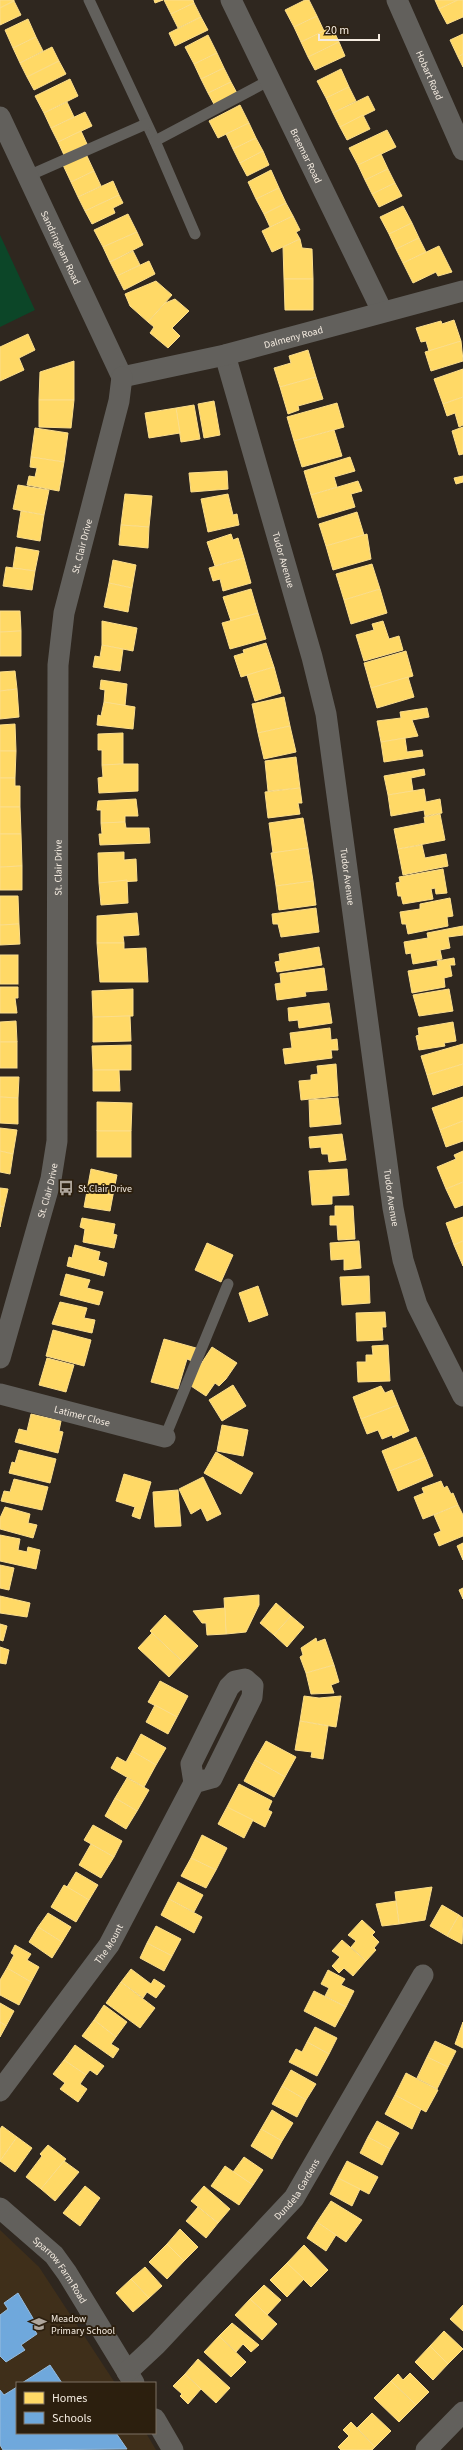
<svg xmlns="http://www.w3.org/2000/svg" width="463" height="2450" viewBox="0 0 463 2450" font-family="'Source Sans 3',sans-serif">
<rect width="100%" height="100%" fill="#2f271f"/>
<!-- built -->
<polygon fill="#3f2f1a" points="0,2230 39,2267 115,2383 17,2383 17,2433 146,2433 156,2450 0,2450"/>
<!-- green -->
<polygon fill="#0c4628" points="0,235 35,310 0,327"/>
<!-- homes -->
<g fill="#ffd966" stroke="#fcde8b">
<polygon points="0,0 14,0 14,1 0,8"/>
<polygon points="154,0 163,0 155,3"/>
<polygon points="164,0 193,0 194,3 171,14"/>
<polygon points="305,0 309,0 317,16 294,27 285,10"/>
<polygon points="435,0 458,0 439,9"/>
<polygon points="458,0 463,0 463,17 447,24 439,9"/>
<polygon points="14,1 21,15 0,25 0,8"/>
<polygon points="194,3 201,17 178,28 171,14"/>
<polygon points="317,16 324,31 301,42 294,27"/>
<polygon points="201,17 208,30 175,46 169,33"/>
<polygon points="28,19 36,37 13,48 5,30"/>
<polygon points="332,27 339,42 308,57 301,42"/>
<polygon points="463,34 463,54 458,57 450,40"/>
<polygon points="208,35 217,53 194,64 185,47"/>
<polygon points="36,37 43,51 20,63 13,48"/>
<polygon points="339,42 345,56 315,70 308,57"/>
<polygon points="52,47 59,61 27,77 20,63"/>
<polygon points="217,53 224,68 201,79 194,64"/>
<polygon points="463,54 463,67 458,57"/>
<polygon points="59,61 66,74 34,90 27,77"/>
<polygon points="224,68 231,82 208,93 201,79"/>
<polygon points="341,69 349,87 326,98 317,81"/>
<polygon points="70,79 78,96 44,113 35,96"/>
<polygon points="231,82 238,95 215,106 208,93"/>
<polygon points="349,87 356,101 333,113 326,98"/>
<polygon points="368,96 375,110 340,127 333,113"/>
<polygon points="67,102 74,117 51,128 44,113"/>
<polygon points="240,105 249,123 218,138 209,121"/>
<polygon points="85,112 92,126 58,142 51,128"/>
<polygon points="363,115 370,129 347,140 340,127"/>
<polygon points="249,123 256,138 233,149 226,134"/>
<polygon points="387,130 396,147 358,165 349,148"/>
<polygon points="81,131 87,144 64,155 58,142"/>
<polygon points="256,138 263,151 240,163 233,149"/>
<polygon points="263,151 269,165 247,176 240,163"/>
<polygon points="86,154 94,171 71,182 63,165"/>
<polygon points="381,154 388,169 365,180 358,165"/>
<polygon points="388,169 395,183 372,194 365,180"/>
<polygon points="271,170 279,188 256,199 248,182"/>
<polygon points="94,171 101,186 78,197 71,182"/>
<polygon points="113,181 119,195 85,211 78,197"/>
<polygon points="395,183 402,196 379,207 372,194"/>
<polygon points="279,188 286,203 264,214 256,199"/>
<polygon points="119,195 123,203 113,208 115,213 92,224 85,211"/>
<polygon points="286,203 293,216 270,227 264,214"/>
<polygon points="403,206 412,223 389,234 380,217"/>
<polygon points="128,214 137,232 103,247 94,230"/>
<polygon points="293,216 300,230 296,232 300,239 272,252 262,231"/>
<polygon points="412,223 419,238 396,249 389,234"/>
<polygon points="137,232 143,245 110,262 103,247"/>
<polygon points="419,238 426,252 403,263 396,249"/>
<polygon points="300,239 302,248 312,249 313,279 284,279 283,247"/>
<polygon points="439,246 452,272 438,276 436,272 413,283 403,263"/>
<polygon points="133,251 140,265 117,276 110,262"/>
<polygon points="149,261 155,274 124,290 117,276"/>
<polygon points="284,279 313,279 313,310 285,310"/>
<polygon points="156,281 172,295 148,322 130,306 125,294"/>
<polygon points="175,299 189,311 172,328 180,336 168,348 150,333 154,327 148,322 165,303"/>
<polygon points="454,320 461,341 429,351 426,341 421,342 416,328 441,321 442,324"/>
<polygon points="28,334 35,350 19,358 24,370 0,381 0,347"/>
<polygon points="461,341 463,361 431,371 425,352"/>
<polygon points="308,350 316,377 280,387 274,368 291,363 289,356"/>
<polygon points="74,361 74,400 39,400 40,372"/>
<polygon points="463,369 463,397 443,404 434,379"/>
<polygon points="316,377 323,399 298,406 299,410 288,414 280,387"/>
<polygon points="463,397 463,425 459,427 455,413 447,416 443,404"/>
<polygon points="39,400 74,400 71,428 39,427"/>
<polygon points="214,401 220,435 204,438 198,404"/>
<polygon points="337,403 344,427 294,441 287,417"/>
<polygon points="194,405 200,439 181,442 176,408"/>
<polygon points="176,408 180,433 149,438 145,413"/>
<polygon points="463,427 463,454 459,455 452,431"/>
<polygon points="35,428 68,433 64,462 31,457"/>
<polygon points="334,430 342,456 302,467 294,441"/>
<polygon points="31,457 64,462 59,491 27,485 29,476 35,477 37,468 30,467"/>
<polygon points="350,457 355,471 334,477 337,487 311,495 304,471"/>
<polygon points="227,471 228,489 191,492 189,473"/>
<polygon points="463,476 463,482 456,484 454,478"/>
<polygon points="358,481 362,491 351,494 355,507 318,518 311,495"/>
<polygon points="18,485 49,490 44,515 13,509"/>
<polygon points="125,494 152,496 149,527 121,525"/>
<polygon points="228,494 233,515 237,514 239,525 208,532 201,499"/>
<polygon points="21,511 44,515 40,541 17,537"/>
<polygon points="357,512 364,535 326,546 319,524"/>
<polygon points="121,525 149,527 148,548 119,545"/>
<polygon points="231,534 233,540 238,538 244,558 215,566 207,542"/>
<polygon points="367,534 371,559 333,570 326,546"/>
<polygon points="16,547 39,551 35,571 13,568"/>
<polygon points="244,558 251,583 223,591 220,579 213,581 209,568"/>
<polygon points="113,560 136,565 132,588 109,583"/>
<polygon points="372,564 380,589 344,600 336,574"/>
<polygon points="6,567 35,571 32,590 3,586"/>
<polygon points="109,583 132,588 128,612 104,607"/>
<polygon points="251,589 258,613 231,621 223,597"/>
<polygon points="380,589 387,613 351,624 344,600"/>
<polygon points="0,611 20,611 21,631 0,632"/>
<polygon points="258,613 266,639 230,649 222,623"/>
<polygon points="102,621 137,628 133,651 102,645"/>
<polygon points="383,621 389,639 399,636 403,650 364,661 356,635 374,630 372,624"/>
<polygon points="21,631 21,656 0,656 0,632"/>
<polygon points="266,643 274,667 241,677 234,656 244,653 243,650"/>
<polygon points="102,645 123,649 120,671 93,667 95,656 100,657"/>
<polygon points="406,651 413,676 371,688 364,663"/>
<polygon points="274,667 281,693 255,701 247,675"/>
<polygon points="15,671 17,689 0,691 0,672"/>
<polygon points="408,677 414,697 377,708 371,688"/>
<polygon points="101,680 127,684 125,706 104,702 105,690 100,689"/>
<polygon points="17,689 19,717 0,719 0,691"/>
<polygon points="284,697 290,726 258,733 252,704"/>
<polygon points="104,702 135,707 133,729 97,725 98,715 101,716"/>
<polygon points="427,708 429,717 412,720 418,736 381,742 377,721 401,718 400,712"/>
<polygon points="15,724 16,751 0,751 0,725"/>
<polygon points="290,726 296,752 264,759 258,733"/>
<polygon points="123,733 123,764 102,765 102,750 98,750 98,734"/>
<polygon points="405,738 407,752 422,750 423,756 384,762 381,742"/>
<polygon points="0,751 16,751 15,778 0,778"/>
<polygon points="296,757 300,788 268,791 265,761"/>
<polygon points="123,764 138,764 138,791 99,793 98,778 103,777 102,765"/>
<polygon points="424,769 425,775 411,778 413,791 388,795 384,776"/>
<polygon points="0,778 15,778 15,786 20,786 20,807 0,807"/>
<polygon points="300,788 302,803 298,803 300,814 268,818 265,792"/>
<polygon points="424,789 426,802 440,799 442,813 425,816 424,810 391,816 388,795"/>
<polygon points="136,799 138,816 125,816 125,822 101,823 101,810 97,810 98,801"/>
<polygon points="0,807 20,807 21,834 0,834"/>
<polygon points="440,814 445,840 398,849 394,829 425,823 424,817"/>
<polygon points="303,818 308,848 273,853 269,823"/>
<polygon points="125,822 126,828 149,828 150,843 100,845 99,834 102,834 101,823"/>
<polygon points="0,834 21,834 22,866 0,867"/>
<polygon points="422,845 425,858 446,854 448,866 403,875 398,849"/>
<polygon points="308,848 313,881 276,886 271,853"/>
<polygon points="124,852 124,860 136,859 137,881 99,883 98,853"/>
<polygon points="22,866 22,890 0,890 0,867"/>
<polygon points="443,869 447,893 436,894 435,888 431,889 433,899 403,904 401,896 398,896 396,883 400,882 399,877"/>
<polygon points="127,880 128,903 101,905 99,883"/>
<polygon points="313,881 316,905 279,910 276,886"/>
<polygon points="0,896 18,896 19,924 0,925"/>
<polygon points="450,898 453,916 447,917 448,926 408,934 406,924 402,924 400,912 420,909 420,904"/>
<polygon points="316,908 319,932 281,937 278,924 273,924 272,914"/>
<polygon points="137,913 139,935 123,936 124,943 97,943 97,916"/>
<polygon points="19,924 20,944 0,945 0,925"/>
<polygon points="463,926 463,935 448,937 450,948 440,950 442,959 413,964 411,953 406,954 404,942 428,938 427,933"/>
<polygon points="97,943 124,943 124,949 146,948 148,982 100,982"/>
<polygon points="319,947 322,965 277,972 275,962 280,961 279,954"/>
<rect x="0" y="955" width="18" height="29"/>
<polygon points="454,958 455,965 450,965 452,976 444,978 445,987 412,993 408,971 438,966 437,961"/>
<polygon points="324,968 327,990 305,992 306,996 277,1000 275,984 281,983 280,974"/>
<polygon points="0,987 18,987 18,998 15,998 17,1013 0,1013"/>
<polygon points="133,989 133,1016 93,1017 92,991"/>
<polygon points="449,989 453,1011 419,1016 413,995"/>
<polygon points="329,1003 332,1023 299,1028 298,1020 289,1021 288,1008"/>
<polygon points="130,1016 131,1041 93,1042 93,1017"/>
<polygon points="16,1021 17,1042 0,1042 0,1022"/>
<polygon points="453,1022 456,1041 444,1043 445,1046 419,1050 416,1036 419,1035 418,1028"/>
<polygon points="330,1028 331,1040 337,1039 338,1050 331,1050 332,1058 285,1064 283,1049 292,1048 290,1033"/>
<rect x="0" y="1042" width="17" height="26"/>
<polygon points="463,1044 463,1064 427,1075 421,1056"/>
<polygon points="131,1045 131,1070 93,1070 92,1046"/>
<polygon points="336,1064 338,1096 301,1100 299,1081 311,1080 311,1075 318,1074 317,1066"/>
<polygon points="463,1064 463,1085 433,1095 427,1075"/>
<polygon points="93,1070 119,1070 120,1091 93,1091"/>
<polygon points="0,1077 19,1077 18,1098 0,1097"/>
<polygon points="0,1097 18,1098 18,1124 0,1123"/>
<polygon points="463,1097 463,1121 440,1130 432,1108"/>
<polygon points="338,1098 341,1124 310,1127 309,1100"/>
<polygon points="97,1102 132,1103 131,1131 97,1131"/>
<polygon points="463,1121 463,1141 446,1147 440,1130"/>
<polygon points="0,1128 17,1130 13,1154 0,1151"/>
<rect x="97" y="1131" width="34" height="26"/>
<polygon points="342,1134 346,1160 329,1162 328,1154 322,1154 321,1147 310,1148 309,1137"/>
<polygon points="0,1151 13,1154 10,1174 0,1172"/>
<polygon points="463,1151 463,1182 446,1189 437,1167 456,1159 454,1155"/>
<polygon points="91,1169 117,1175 113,1195 87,1191"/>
<polygon points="347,1169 349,1195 332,1196 332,1204 312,1205 309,1171"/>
<polygon points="463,1182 463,1205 455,1208 446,1189"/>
<polygon points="0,1188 8,1189 4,1207 0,1206"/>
<polygon points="87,1191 113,1195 110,1211 84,1207"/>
<polygon points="0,1206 4,1207 0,1227"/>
<polygon points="335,1206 353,1206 355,1239 338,1240 337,1225 330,1225 330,1216 335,1216"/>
<polygon points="463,1217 463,1241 454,1245 446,1223"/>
<polygon points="82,1218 115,1224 113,1234 117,1235 114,1248 83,1242 85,1229 80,1227"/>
<polygon points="359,1241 361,1268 344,1270 344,1259 331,1260 330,1243"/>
<polygon points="463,1241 463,1266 454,1245"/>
<polygon points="207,1243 233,1255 221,1282 195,1270"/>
<polygon points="75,1245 100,1252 98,1260 107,1263 104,1276 67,1266 69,1257 72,1258"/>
<polygon points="66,1274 90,1280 87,1288 103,1292 99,1305 60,1295"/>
<polygon points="369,1276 370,1303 342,1305 340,1277"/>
<polygon points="258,1286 268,1315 249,1322 239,1293"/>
<polygon points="60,1302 87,1308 84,1318 95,1320 92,1333 52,1324"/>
<polygon points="385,1312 386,1327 382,1327 383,1340 357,1341 356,1313"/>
<polygon points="53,1330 91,1340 84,1366 46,1356"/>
<polygon points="164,1339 196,1348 192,1361 187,1359 178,1389 151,1382"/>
<polygon points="388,1345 390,1381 358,1382 357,1362 366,1362 366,1355 373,1355 372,1346"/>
<polygon points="212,1347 237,1363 226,1379 219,1386 215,1383 206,1396 188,1384"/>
<polygon points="47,1358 74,1365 66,1392 39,1385"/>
<polygon points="233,1385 246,1406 222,1421 209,1400"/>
<polygon points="381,1386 385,1393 392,1390 398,1405 361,1419 353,1397"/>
<polygon points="398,1405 409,1431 393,1438 392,1435 382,1439 378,1430 367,1434 361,1419"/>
<polygon points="31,1414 61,1421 59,1431 63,1432 58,1453 15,1442 19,1429 27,1431"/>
<polygon points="222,1425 248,1430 243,1456 217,1451"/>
<polygon points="416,1437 425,1457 390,1471 382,1451"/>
<polygon points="19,1450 56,1459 50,1483 9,1473 12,1462 15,1463"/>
<polygon points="216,1452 253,1473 241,1494 204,1473"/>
<polygon points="425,1457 433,1476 398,1491 390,1471"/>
<polygon points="124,1474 151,1482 140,1519 132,1516 135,1507 116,1501"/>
<polygon points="203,1477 221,1514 207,1521 201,1508 191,1514 179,1489"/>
<polygon points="14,1479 48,1487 42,1510 1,1501 4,1491 10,1492"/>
<polygon points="441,1481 444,1488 447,1486 451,1494 453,1493 458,1505 423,1519 414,1497 424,1493 422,1488"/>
<polygon points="178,1490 181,1526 155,1527 153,1492"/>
<polygon points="458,1505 463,1515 463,1536 439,1546 434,1534 441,1531 434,1515"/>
<polygon points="5,1507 30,1514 28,1523 37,1525 33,1538 0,1529 0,1518"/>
<polygon points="0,1535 20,1539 18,1550 27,1552 28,1547 40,1550 36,1569 0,1561"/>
<polygon points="463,1543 463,1560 457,1546"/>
<polygon points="0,1565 14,1568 9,1590 0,1588"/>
<polygon points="463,1588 463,1599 459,1590"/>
<polygon points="259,1595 259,1605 246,1632 226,1634 224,1598"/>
<polygon points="0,1596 30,1603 27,1617 0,1613"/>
<polygon points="276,1603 291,1616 274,1635 260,1623"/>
<polygon points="225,1608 226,1634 207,1635 206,1623 202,1623 193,1611"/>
<polygon points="165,1615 198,1646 183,1662 150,1631"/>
<polygon points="291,1616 304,1627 287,1647 274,1635"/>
<polygon points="0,1624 7,1626 3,1641 0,1640"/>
<polygon points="152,1633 183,1662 169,1677 138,1648"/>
<polygon points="316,1638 317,1642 325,1639 334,1665 306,1673 300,1657 303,1655 301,1648"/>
<polygon points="0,1647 9,1650 6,1664 0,1663"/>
<polygon points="334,1665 339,1682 331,1685 334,1693 311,1694 306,1673"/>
<polygon points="160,1681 188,1696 177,1717 148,1702"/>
<polygon points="304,1696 319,1698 341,1696 336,1727 300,1721"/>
<polygon points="155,1705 177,1717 168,1734 146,1722"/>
<polygon points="300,1721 328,1726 323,1759 311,1757 312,1752 295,1750"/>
<polygon points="141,1734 166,1748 156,1765 132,1751"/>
<polygon points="266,1741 296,1757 285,1777 255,1760"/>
<polygon points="132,1751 156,1765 144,1787 111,1768 117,1757 126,1762"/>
<polygon points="255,1760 285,1777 274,1797 244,1781"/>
<polygon points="127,1778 149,1790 137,1811 115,1798"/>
<polygon points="239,1784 272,1801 268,1810 272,1812 265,1827 227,1807"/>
<polygon points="115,1798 137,1811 126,1829 105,1816"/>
<polygon points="227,1807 253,1820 244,1838 218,1824"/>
<polygon points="93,1825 122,1841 114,1857 84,1840"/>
<polygon points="202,1835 227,1848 216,1870 191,1858"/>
<polygon points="91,1844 114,1857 101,1878 79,1865"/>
<polygon points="191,1858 216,1870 206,1888 181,1876"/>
<polygon points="76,1872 98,1885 89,1900 67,1887"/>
<polygon points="178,1882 203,1895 194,1912 169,1899"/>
<polygon points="64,1885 89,1900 76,1922 51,1907"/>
<polygon points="432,1887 425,1920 399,1924 395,1892"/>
<polygon points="169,1899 202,1917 194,1933 161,1915"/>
<polygon points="396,1901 399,1924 382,1926 376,1904"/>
<polygon points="442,1905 459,1915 447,1936 430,1926"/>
<polygon points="48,1913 71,1927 62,1942 38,1927"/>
<polygon points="459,1915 463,1918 462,1944 447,1936"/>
<polygon points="362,1920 375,1932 372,1935 379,1942 374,1948 376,1950 366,1961 351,1947 356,1941 348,1935"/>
<polygon points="156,1926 181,1939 172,1956 147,1943"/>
<polygon points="38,1927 62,1942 52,1958 29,1942"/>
<polygon points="342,1940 366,1961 353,1976 344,1968 339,1973 332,1966 340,1957 332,1951"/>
<polygon points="147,1943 172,1956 164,1971 140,1958"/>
<polygon points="15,1945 31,1954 27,1960 39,1967 31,1982 7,1968 14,1955 11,1953"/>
<polygon points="7,1968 31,1982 19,2005 0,1995 0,1980"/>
<polygon points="131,1969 151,1984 154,1979 165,1986 156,1998 147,1992 143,1998 121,1982"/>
<polygon points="328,1970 345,1979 341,1985 354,1991 346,2007 325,1996 329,1988 321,1984"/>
<polygon points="121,1982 155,2008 140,2028 106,2003"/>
<polygon points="314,1991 346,2007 335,2027 304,2011"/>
<polygon points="0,2003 14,2011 6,2026 0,2022"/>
<polygon points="104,2005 127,2022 116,2037 94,2020"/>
<polygon points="94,2020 116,2037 111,2044 119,2049 113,2058 82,2036"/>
<polygon points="0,2022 6,2026 0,2037"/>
<polygon points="463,2022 463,2048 455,2044"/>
<polygon points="315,2027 337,2038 329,2054 307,2042"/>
<polygon points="435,2041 456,2051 448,2067 427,2057"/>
<polygon points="307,2042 329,2054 317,2076 289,2062 296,2049 302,2052"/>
<polygon points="75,2045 104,2066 97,2075 90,2070 86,2075 64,2060"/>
<polygon points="427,2057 448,2067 437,2089 417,2078"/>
<polygon points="64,2060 86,2075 80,2084 87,2089 78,2102 60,2089 65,2083 53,2074"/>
<polygon points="291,2070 316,2084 306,2100 282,2086"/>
<polygon points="406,2073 438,2090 426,2112 395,2095"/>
<polygon points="282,2086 306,2100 297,2117 272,2104"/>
<polygon points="395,2095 421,2109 412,2129 385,2114"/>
<polygon points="272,2110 293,2123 282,2141 261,2129"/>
<polygon points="377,2121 399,2133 390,2149 368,2137"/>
<polygon points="2,2126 17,2137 0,2161 0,2129"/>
<polygon points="261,2129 282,2141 272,2159 251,2146"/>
<polygon points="17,2137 32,2148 15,2172 0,2161"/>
<polygon points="368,2137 390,2149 382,2165 360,2153"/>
<polygon points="48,2145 66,2159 41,2189 26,2177 42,2156 40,2154"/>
<polygon points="244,2157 263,2170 253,2185 233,2172"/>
<polygon points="64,2161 79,2172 55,2201 41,2189"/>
<polygon points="347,2161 378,2177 369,2194 338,2178"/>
<polygon points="225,2166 253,2185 239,2205 211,2186"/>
<polygon points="338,2178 360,2189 352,2206 330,2194"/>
<polygon points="85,2186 100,2198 80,2226 63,2213"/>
<polygon points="204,2186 230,2209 218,2223 191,2201"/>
<polygon points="331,2201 362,2220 346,2242 317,2222"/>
<polygon points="198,2207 218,2223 206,2238 186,2221"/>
<polygon points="317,2222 336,2235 326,2251 307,2238"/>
<polygon points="180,2229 198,2247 184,2261 167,2244"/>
<polygon points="167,2244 184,2261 167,2279 149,2262"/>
<polygon points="304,2245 328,2270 311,2287 287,2263"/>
<polygon points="287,2263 304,2279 287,2297 270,2280"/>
<polygon points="145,2267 162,2286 149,2298 131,2279"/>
<polygon points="131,2279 149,2298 133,2312 116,2293"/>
<polygon points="264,2285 281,2300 267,2315 250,2299"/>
<polygon points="250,2299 277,2324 262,2340 235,2315"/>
<polygon points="463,2305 463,2331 450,2319"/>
<polygon points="232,2323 259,2345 251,2352 243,2344 236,2352 219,2336"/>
<polygon points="444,2331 463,2349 448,2364 430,2346"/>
<polygon points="219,2336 246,2362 231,2377 204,2352"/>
<polygon points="430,2346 448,2364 433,2380 415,2362"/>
<polygon points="198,2359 230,2388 216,2403 185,2374"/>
<polygon points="410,2373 429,2392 416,2405 391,2381 398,2374 403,2380"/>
<polygon points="185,2374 201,2389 188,2404 180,2396 182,2394 173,2386"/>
<polygon points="391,2381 416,2405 399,2422 374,2398"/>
<polygon points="372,2413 391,2431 375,2447 357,2428"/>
<polygon points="351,2422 375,2447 372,2450 341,2450 338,2447 349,2436 343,2430"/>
</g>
<!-- schools -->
<g fill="#6fa8dc" stroke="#97bcdd">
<polygon points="18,2293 37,2325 33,2327 37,2334 21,2345 25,2350 6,2362 0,2356 0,2315 8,2309 4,2303"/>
<polygon points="50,2365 62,2383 22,2383"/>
<polygon points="17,2387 17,2433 116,2433 127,2449 3,2450 0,2445 0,2390 4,2395"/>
</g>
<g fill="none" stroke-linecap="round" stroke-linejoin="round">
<!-- lane -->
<g stroke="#62605c" stroke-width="11">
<polyline points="89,0 155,141 195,234"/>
<polyline points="155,141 270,80"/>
<polyline points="28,176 146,124"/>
<polyline points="165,1437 228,1284"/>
</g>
<!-- street -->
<g stroke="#62605c" stroke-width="21">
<path id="s1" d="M 231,0 L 382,311"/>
<path id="s2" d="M 397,0 L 463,150"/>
<path id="s3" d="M 0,117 L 122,377"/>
<path id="s4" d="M 225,355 L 312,657 L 326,714 L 393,1208 L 403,1260 L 417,1305 L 463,1396"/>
<path id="s5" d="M 122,377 L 225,355 L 463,291"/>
<path id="s6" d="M 0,1358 L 51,1179 L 57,1141 L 58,665 L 64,613 L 119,401 L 122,377"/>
<path id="s7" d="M 0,1394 L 165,1437"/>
<path id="s8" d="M 0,2091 L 109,1945 L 194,1783 L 191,1764 L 229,1687 L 235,1681 L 245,1679 L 253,1686 L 252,1697 L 212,1778 L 194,1783"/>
<path id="s9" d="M 0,2208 L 54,2255 L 67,2273 L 134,2383"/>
<path id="s10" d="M 127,2372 L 156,2345 L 294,2198 L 423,1975"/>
<polyline points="155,2419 173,2450"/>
<polyline points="426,2450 463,2412"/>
</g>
</g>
<!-- icons -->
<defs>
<g id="bus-bare" transform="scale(1.2)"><path d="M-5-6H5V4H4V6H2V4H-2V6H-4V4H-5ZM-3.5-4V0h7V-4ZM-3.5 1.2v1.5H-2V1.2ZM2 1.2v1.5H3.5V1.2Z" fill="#afa69c" stroke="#2c1f0e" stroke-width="2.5" paint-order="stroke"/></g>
<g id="school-bare" transform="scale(1.2)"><path d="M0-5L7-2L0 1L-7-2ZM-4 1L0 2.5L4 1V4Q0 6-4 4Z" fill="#afa69c" stroke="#2c1f0e" stroke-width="2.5" paint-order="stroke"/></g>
</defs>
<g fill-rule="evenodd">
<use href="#bus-bare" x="66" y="1188"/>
<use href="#school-bare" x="39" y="2324"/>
</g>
<g text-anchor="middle" stroke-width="4" stroke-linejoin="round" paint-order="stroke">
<!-- street labels -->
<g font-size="10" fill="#f4ebe0" stroke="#2c1f0e">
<text dy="4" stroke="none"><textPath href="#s2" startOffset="82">Hobart Road</textPath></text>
<text dy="4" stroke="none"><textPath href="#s1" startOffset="173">Braemar Road</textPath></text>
<text dy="4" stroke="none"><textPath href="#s3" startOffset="144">Sandringham Road</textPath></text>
<text dy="4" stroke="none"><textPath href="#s5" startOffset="176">Dalmeny Road</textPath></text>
<text dy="4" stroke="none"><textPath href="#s6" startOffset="822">St. Clair Drive</textPath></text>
<text dy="4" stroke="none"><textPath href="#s4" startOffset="213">Tudor Avenue</textPath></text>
<text dy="4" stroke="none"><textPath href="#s6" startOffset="498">St. Clair Drive</textPath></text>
<text dy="4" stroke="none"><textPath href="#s4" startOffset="537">Tudor Avenue</textPath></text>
<text dy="4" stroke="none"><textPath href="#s6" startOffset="174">St. Clair Drive</textPath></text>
<text dy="4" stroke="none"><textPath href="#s4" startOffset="861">Tudor Avenue</textPath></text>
<text dy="4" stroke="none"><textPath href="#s7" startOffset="85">Latimer Close</textPath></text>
<text dy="4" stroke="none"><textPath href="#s8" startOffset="183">The Mount</textPath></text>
<text dy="4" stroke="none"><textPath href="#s10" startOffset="250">Dundela Gardens</textPath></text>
<text dy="4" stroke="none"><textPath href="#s9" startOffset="87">Sparrow Farm Road</textPath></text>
</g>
<!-- poi labels -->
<g font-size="10" fill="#f4ebe0" stroke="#2c1f0e" text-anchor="start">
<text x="78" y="1192">St.Clair Drive</text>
<text x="51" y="2322">Meadow<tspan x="51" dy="12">Primary School</tspan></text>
</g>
</g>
<!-- legend -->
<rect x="16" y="2382" width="140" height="52" fill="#2c1f0e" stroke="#7c7162"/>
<rect x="24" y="2392" width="20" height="12" fill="#ffd966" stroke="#7c7162"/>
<text x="52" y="2402" font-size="12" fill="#f4ebe0">Homes</text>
<rect x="24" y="2412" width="20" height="12" fill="#6fa8dc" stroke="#7c7162"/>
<text x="52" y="2422" font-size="12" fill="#f4ebe0">Schools</text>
<!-- scale -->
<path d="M319 34v6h60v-6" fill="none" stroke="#f4ebe0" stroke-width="2"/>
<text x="325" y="34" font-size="12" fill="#f4ebe0" stroke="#2c1f0e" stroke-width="3" paint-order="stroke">20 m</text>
</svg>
